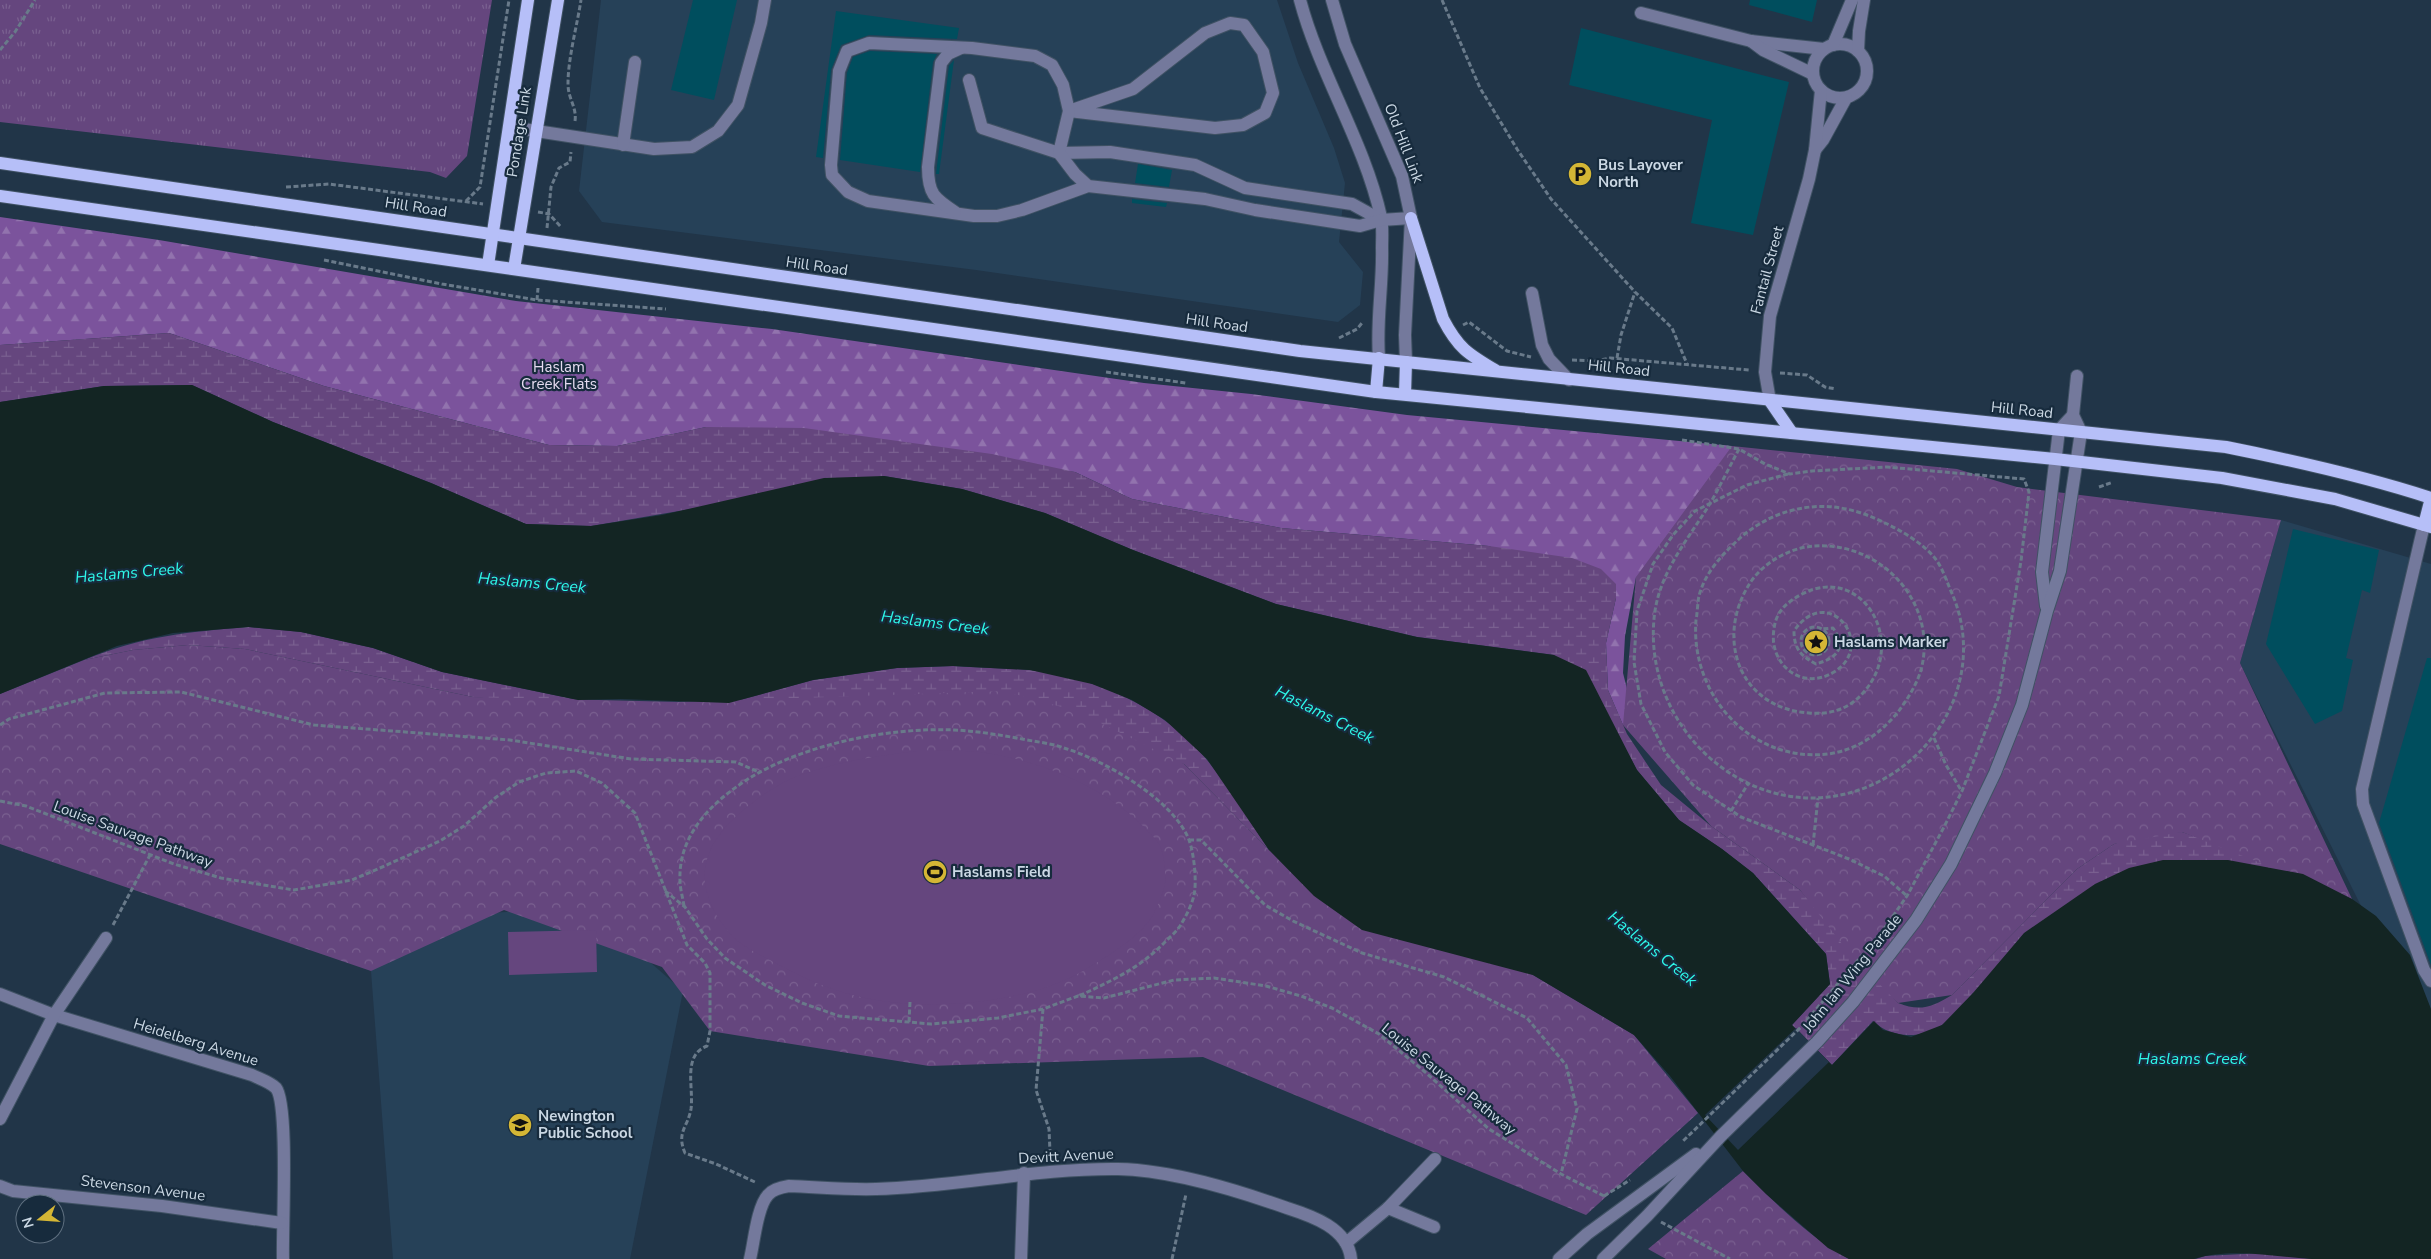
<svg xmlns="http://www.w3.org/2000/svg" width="2431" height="1259" viewBox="0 0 2431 1259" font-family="'Nunito Sans',sans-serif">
<defs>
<pattern id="grass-tufts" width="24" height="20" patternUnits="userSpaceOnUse" patternTransform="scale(1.25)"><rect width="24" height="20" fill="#65467e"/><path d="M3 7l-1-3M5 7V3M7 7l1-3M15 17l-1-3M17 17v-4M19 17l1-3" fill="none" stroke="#7a6090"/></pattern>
<pattern id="forest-firs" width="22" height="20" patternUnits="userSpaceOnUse" patternTransform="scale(1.25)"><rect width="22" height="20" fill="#7b539c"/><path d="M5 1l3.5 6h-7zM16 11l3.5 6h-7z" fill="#9273ae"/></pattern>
<pattern id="wetland-marsh" width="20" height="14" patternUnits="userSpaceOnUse" patternTransform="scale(1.25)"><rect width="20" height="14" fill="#65467e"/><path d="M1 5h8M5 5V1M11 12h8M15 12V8" fill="none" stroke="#7a6090"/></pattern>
<pattern id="park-crowns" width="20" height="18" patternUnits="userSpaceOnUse" patternTransform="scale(1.25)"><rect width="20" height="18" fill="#65467e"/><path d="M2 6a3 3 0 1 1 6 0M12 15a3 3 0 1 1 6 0" fill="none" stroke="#7a6090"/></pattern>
</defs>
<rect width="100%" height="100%" fill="#213548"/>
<!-- built -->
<g fill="#264158">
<polygon points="601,0 1277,0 1298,63 1334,148 1345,183 1339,242 1363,272 1360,305 1338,322 976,270 602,222 579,191"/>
<polygon points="2281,520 2431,564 2431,1033 2379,942 2240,663"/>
<polygon points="537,910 619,935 683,991 630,1259 393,1259 371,971 386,957 472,914"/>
</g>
<!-- grass -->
<polygon fill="url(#grass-tufts)" points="0,0 492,0 467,156 446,178 430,172 0,122"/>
<!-- forest -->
<polygon fill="url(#forest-firs)" points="0,217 159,240 516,301 772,329 1144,383 1251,394 1407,415 1732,446 1721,467 1643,576 1636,577 1625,636 1623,673 1635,721 1623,725 1608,690 1606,643 1616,598 1489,546 1281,528 1132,499 1075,472 706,427 617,446 549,445 324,386 169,333 0,345"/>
<!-- wetland -->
<g fill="url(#wetland-marsh)">
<path d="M 169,333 L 324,386 L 549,445 L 617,446 L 706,427 L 804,428 L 992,454 L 1075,472 L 1132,499 L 1281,528 L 1489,546 L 1572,558 L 1601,569 L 1616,584 L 1616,598 L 1606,643 L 1608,690 L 1627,734 L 1661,785 L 1711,826 L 1800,890 L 1898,1003 C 1920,1012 1932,1007 1952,995 L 2077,869 L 2114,844 L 2149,833 L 2182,832 L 2303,874 L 1973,993 C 1964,1003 1954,1017 1942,1025 C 1921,1039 1892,1039 1873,1021 L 1832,1065 L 1792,1025 L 1830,984 L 1826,954 L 1753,873 L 1722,849 L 1679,820 L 1637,770 L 1613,726 L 1554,655 L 1417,637 L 1276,604 L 1133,550 L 1045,513 L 962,489 L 884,476 L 591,526 L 526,524 L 431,483 L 273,422 L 192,385 L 104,386 L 0,402 L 0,345 Z"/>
<path d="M 249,627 L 301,632 L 373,648 L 442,672 L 578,700 L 528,702 L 473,697 L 245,649 L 188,645 L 133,650 L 84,660 C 142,636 187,632 249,627 Z"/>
<path d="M 953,666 C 978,668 1004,668 1029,670 C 1095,677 1164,707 1207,760 C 1230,788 1249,820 1269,850 L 1184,764 L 729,703 L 813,680 L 897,668 Z"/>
</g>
<!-- park -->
<g fill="url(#park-crowns)">
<polygon points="1732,446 1957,469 2017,487 2281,520 2240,663 2352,899 2182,832 2114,844 2077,869 1952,995 1898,1003 1849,953 1800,890 1711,826 1623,725 1636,577"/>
<polygon points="188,645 245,649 473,697 679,702 1004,691 1076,711 1184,764 1269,850 1533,975 1634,1035 1698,1113 1586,1215 1203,1057 929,1066 710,1031 662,967 504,910 371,971 0,844 0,694 84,660 133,650"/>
<path d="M 1743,1171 C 1775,1203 1809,1237 1849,1259 L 1666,1259 L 1648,1249 Z"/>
<polygon points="2263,1253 2313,1259 2196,1259 2205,1256"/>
</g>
<!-- pitch -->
<g fill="#65467e">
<path d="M 917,751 C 938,751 960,750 980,752 C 1038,760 1102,785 1144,827 C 1148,833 1156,838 1159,844 C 1164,851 1166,874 1165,883 C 1164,892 1157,907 1153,915 C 1140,938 1103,959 1081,972 C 1024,1005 917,1013 853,995 C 825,988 799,976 774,962 C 758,954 738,945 727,930 C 685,877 707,836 755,801 C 767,792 781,783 795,777 C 835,762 875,756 917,751 Z"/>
<polygon points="596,930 597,972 509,975 508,932"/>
</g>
<!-- water -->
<path fill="#132523" d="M 192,385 L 273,422 L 431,483 L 526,524 L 591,526 L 662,515 L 824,478 L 884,476 L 962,489 L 1045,513 L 1133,550 L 1276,604 L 1417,637 L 1554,655 L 1586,670 L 1637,770 L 1679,820 L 1722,849 L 1753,873 L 1826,954 L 1830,984 L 1792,1025 L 1832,1065 L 1874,1021 L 1883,1030 L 1911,1037 L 1942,1025 L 1973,993 L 2024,933 L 2095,884 L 2129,868 L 2163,860 L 2228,860 L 2303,874 L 2352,899 L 2376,916 L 2410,955 L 2431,1009 L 2431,1259 C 2392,1259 2351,1259 2312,1259 C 2274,1257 2231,1247 2194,1259 L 1849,1259 L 1828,1248 L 1766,1194 L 1743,1171 L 1670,1076 L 1634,1035 L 1533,975 L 1362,930 L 1314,896 L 1269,850 L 1207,759 L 1165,720 L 1132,700 L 1092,684 L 1030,670 L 953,666 L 897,668 L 813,680 L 729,703 L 621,699 L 578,700 L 442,672 L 373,648 L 301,632 L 249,627 L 173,633 L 117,646 L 0,694 L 0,402 L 104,386 Z"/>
<!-- pier -->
<polygon fill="#213548" points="1796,1028 1829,1062 1738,1150 1705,1115"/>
<!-- building -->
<g fill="#004e5e">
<polygon points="693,0 737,0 714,100 671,90"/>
<polygon points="1750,0 1817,0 1812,22 1749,5"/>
<polygon points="836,11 959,28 957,39 869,35 841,45 831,70 823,158 816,157"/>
<polygon points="1581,28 1789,82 1753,235 1691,223 1712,120 1569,85"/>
<polygon points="870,51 937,54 933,62 920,172 840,160 847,73 853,57"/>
<polygon points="954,60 939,174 936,174 949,66"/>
<polygon points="1138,164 1172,170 1169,187 1135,183"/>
<polygon points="1132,199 1167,203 1166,207 1132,203"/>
<polygon points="2293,529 2379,550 2370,593 2362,590 2346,658 2353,660 2342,711 2315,724 2266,644"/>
<polygon points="2427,658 2431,658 2431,965 2379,823"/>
</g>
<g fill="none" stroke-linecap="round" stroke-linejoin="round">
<!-- minor casing -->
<g stroke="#405264" stroke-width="14">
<g id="minor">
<path d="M 1300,0 C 1320,75 1364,141 1381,217 C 1383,227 1382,238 1382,248 C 1383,285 1376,321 1379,358"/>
<polyline points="1332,0 1345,44 1402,176 1411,218 1405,335 1406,362"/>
<polyline points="1641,13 1751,41 1824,49"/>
<polygon points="1230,23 1244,25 1263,52 1273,93 1265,113 1243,125 1215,128 1069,111 1133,89 1205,33"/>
<polyline points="1751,41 1763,50 1813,74"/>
<circle cx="1840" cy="71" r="27"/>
<polyline points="1833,45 1852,0"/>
<polyline points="1858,51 1859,31 1864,0"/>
<polyline points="969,80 982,128 1059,153 1110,152 1195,165 1245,188 1352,204 1381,220"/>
<polyline points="510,127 654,149 692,147 718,131 738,105 761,23 765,0"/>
<polyline points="623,145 635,62"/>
<polyline points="1815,150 1823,140 1846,98"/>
<polyline points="1088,186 1075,174 1059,153 1069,111 1063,85 1052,65 1035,56 972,48 869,43 847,51 839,71 831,165 832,175 848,192 868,201 974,216 997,216 1022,210 1088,186 1205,199 1255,210 1360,226 1381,220 1411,218"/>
<path d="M 955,212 C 934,198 928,194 928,167 L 941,63 L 948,54 L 961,48"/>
<polyline points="1532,293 1542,345 1549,359 1569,380"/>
<polyline points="1770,401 1765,372 1770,316 1809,179 1815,150 1821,90"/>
<polyline points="2424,525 2362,789 2363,804 2424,970 2431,981"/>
<polyline points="2046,606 2042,572 2059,430 2073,415"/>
<path d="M 0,994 L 54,1015 L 252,1075 C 260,1079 270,1082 276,1088 C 289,1104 282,1232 283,1259"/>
<polyline points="0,1119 54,1015 106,938"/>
<polyline points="0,1186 13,1191 162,1206 282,1223"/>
<polyline points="1388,1208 1434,1227"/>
<polyline points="1346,1243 1388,1208 1435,1159"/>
<path d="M 750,1259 C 754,1243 757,1207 768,1195 C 773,1189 782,1187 789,1186 C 818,1187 847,1190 876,1189 C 957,1187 1037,1168 1118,1169 C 1172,1170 1236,1190 1287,1208 C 1312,1216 1348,1228 1351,1259"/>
<polyline points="1021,1259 1024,1173"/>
<polyline points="1559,1259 1587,1234 1696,1154"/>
<polyline points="1603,1259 1647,1216 1721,1136 1817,1042 1853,1002 1916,920 1951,864 1995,773 2022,705 2047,611 2060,571 2081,432 2073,415 2077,376"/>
</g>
</g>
<!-- major casing -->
<g stroke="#405264" stroke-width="14">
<g id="major">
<path d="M 0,163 L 1300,351 L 2226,447 C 2296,461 2364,476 2431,498"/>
<polyline points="0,196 1376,392 2055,459 2222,478 2335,499 2431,527"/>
<path d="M 1411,218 L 1443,319 C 1458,348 1468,354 1495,370"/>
<polyline points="488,265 528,0"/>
<polyline points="514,269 558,0"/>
<polyline points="1376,392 1379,358"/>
<polyline points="1405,394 1406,362"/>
<polyline points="1770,401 1792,433"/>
<polyline points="2424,525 2431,498"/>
</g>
</g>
<!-- path -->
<g stroke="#697a8a" stroke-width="3" stroke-dasharray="5 2.5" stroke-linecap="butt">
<polyline points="1442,0 1480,88 1517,149 1551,199 1635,292 1672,328 1687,364"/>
<polyline points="0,50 15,32 35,0"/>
<path d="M 575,121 C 577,107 568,99 568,84 C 568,58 577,26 581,0"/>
<polyline points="286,187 329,184 483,204"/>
<polyline points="466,201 480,187 509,0"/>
<polyline points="538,212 549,214 561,227"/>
<polyline points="547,228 551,187 559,168 570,162 571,152"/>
<polyline points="324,260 442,284 537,300 666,309"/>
<polyline points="537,300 538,288"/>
<polyline points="1463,325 1469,322 1507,351 1531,357"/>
<polyline points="1339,338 1357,329 1362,323"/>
<polyline points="1617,358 1621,335 1635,292"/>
<polyline points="1572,360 1596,361 1610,358 1749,370"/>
<polyline points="1106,372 1186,383"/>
<polyline points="1780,373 1807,375 1825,387 1836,389"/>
<polyline points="1682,440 1739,449 1765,464 1790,474 1812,471 1887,467 2024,479 2029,492 2021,561 1999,696 1962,791 1944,827 1907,896 1881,933 1801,1027 1683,1141"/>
<path d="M 1739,449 C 1730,466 1721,484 1711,502 C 1688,540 1658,573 1654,619 C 1643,738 1766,838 1878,782 C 1949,746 1985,663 1950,589 C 1946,579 1941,565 1934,557 C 1922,543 1902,531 1885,523 C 1855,508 1826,502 1793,510 C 1773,515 1755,525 1740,538 C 1723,554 1705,572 1699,596 C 1698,598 1697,617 1696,620 C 1690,694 1750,763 1828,754 C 1857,750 1880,734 1898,712 C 1907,700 1917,684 1921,670 C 1940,598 1872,533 1801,548 C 1782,553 1764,564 1752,580 C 1714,635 1737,708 1809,713 C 1830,715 1849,709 1863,693 C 1909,642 1862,563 1802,594 C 1787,602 1776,611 1774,629 C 1768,664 1802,692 1834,672 C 1878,645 1828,581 1794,631 C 1794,649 1801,656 1816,664 C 1837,658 1847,648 1833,628 L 1821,629"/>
<polyline points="1788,474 1747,485 1695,511 1673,535 1653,564 1637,611 1634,662 1641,704 1665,752 1693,785 1741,817 1849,859 1884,876 1907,896"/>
<polyline points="2099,487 2113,482"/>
<circle cx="1815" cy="641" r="14"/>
<polyline points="0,725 9,719 105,693 181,692 314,725 510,740 631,759 736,762 759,772"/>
<polyline points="1934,738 1946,765 1961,790"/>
<path d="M 0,801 L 26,806 L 174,864 L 221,878 L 294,890 L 352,880 L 380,868 L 440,841 L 464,826 L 495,798 L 519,782 L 546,773 L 576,771 L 602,783 L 635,813 L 687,945 L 705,963 L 710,973 L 710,1031 L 707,1046 C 682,1055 694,1088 691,1109 C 688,1127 676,1132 685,1153 L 716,1164 L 757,1183"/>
<polyline points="1731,811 1748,784"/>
<polyline points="1189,840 1201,840 1265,905 1293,921 1362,953 1444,977 1527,1018 1566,1065 1577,1109 1561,1174"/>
<polyline points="1813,845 1818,798"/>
<polyline points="665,891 685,907 707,939 725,958 765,985 802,1003 839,1016 931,1024 998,1018 1043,1009 1078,996 1104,998 1174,980 1214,978 1266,986 1301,996 1332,1008 1379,1034 1425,1072 1489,1129 1561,1174 1606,1197"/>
<path d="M 684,906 C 683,898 680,889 680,881 C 678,836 710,804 745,781 C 800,745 888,727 954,730 C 977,731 1000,735 1022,739 C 1036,742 1051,743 1064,748 C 1104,760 1174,800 1189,840 C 1194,853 1197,882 1194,895 C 1192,905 1185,918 1180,926 C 1176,932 1170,937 1165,942 C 1140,968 1111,981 1079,996"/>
<polyline points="113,925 150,855"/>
<polyline points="1043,1009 1036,1090 1049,1129 1050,1152 1046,1156"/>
<polyline points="909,1022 910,1002"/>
<polyline points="1604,1196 1630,1180"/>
<polyline points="1661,1222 1730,1259"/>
<polyline points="1172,1259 1186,1194"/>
</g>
<!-- minor -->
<use href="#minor" stroke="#74799c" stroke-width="12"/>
<!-- major -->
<use href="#major" stroke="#b6bff8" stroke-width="12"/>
</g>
<!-- icons -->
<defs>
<g id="parking-disc" transform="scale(1.25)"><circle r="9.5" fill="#d4b635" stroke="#172b3d"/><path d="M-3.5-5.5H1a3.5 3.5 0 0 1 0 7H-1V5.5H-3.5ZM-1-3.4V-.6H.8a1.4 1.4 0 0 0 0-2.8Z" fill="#111"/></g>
<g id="sight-disc" transform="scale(1.25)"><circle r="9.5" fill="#d4b635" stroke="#172b3d"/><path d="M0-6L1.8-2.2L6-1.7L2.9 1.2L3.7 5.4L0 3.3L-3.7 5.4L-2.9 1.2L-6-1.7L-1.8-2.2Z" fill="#111"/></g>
<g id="stadium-disc" transform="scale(1.25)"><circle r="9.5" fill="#d4b635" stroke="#172b3d"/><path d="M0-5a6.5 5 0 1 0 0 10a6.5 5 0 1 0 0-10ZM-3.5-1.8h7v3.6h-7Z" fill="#111"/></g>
<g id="school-disc" transform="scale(1.25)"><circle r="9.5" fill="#d4b635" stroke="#172b3d"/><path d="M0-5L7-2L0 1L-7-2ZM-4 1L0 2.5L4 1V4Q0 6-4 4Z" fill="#111"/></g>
</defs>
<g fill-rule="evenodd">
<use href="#parking-disc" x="1580" y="174"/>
<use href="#sight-disc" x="1816" y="642"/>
<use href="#stadium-disc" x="935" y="872"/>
<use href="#school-disc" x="520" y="1125"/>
</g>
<g text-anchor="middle" stroke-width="4.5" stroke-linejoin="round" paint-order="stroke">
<!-- street labels -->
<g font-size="15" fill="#cbd8e4" stroke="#172b3d">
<text transform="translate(519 132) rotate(-81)" y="5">Pondage Link</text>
<text transform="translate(1404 143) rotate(69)" y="5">Old Hill Link</text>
<text transform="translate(416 207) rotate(9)" y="5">Hill Road</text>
<text transform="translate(817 266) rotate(8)" y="5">Hill Road</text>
<text transform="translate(1767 270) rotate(-75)" y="5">Fantail Street</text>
<text transform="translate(1217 323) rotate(8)" y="5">Hill Road</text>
<text transform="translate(1619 368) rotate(6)" y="5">Hill Road</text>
<text transform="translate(2022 410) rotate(6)" y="5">Hill Road</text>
<text transform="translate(133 834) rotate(20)" y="5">Louise Sauvage Pathway</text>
<text transform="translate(1852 973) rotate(-51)" y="5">John Ian Wing Parade</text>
<text transform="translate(196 1042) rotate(17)" y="5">Heidelberg Avenue</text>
<text transform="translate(1449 1079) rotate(39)" y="5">Louise Sauvage Pathway</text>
<text transform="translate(1066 1156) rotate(-3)" y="5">Devitt Avenue</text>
<text transform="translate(143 1188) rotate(7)" y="5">Stevenson Avenue</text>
</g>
<!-- poi labels -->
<g font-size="15" font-weight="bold" fill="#cbd8e4" stroke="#172b3d" text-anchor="start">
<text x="1598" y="170">Bus Layover<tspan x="1598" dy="17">North</tspan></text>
<text x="1834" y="647">Haslams Marker</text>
<text x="952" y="877">Haslams Field</text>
<text x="538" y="1121">Newington<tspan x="538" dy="17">Public School</tspan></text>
</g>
<!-- park labels -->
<g font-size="15" fill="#e6dcf1" stroke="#172b3d">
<text x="559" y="372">Haslam<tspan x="559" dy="17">Creek Flats</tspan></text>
</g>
<!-- water labels -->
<g font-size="16" font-style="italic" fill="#2ef8e9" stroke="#172b3d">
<text transform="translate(129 572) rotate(-5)" y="6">Haslams Creek</text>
<text transform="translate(532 582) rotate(5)" y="6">Haslams Creek</text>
<text transform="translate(935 622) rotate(7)" y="6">Haslams Creek</text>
<text transform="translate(1325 714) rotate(27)" y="6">Haslams Creek</text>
<text transform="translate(1653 948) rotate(39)" y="6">Haslams Creek</text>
<text x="2192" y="1064">Haslams Creek</text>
</g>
</g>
<!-- north arrow -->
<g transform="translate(40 1219) rotate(253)"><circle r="24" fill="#172b3d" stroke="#5f7080"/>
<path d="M0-4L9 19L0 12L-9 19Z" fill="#d4b635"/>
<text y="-8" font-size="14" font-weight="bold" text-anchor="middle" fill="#cbd8e4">N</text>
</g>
</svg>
